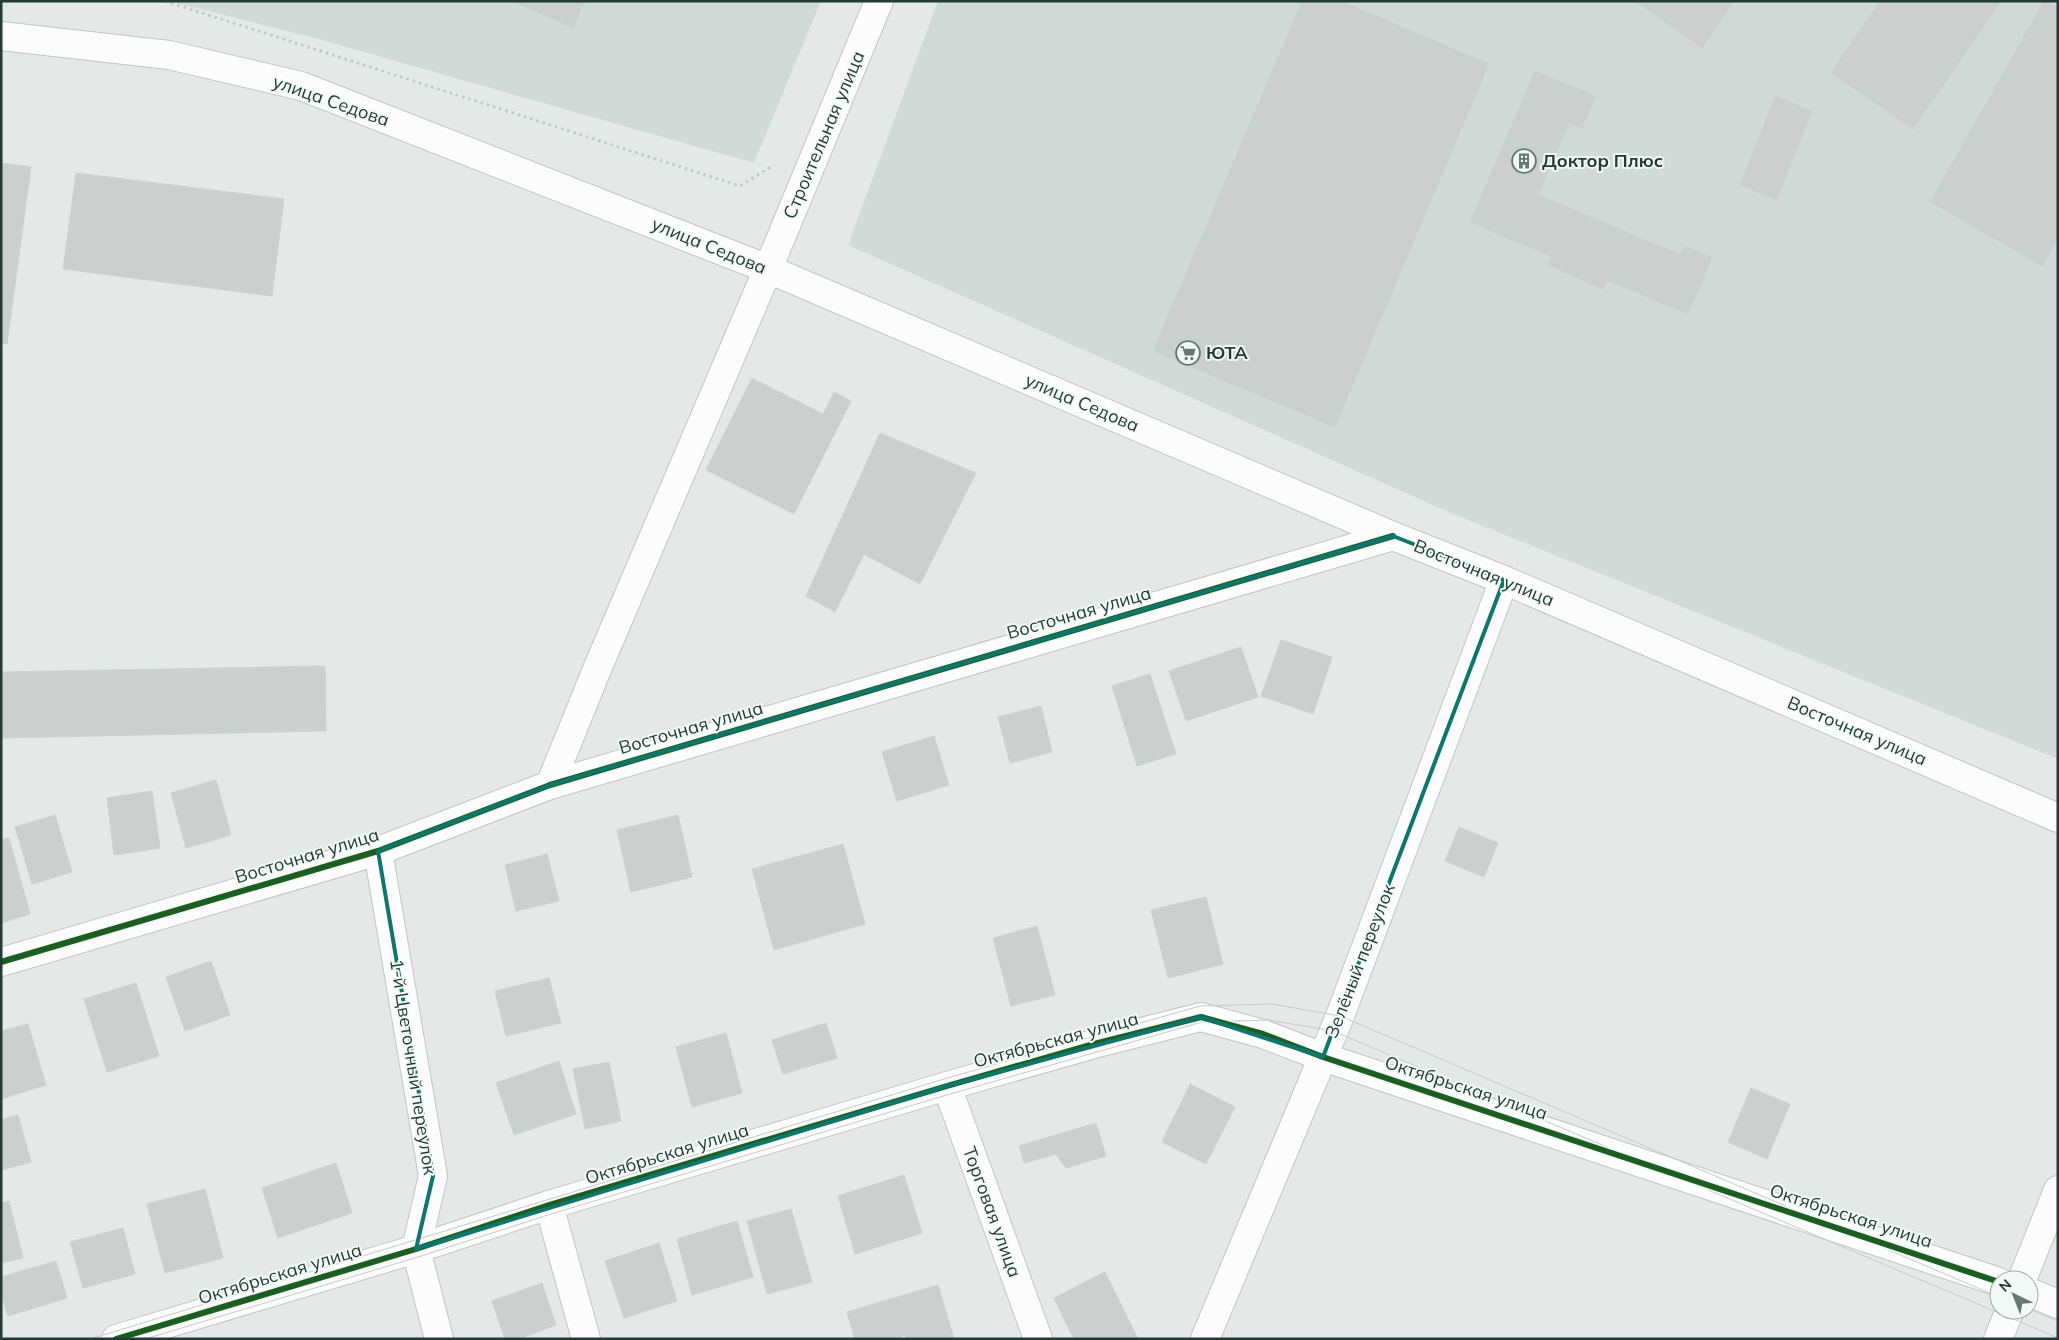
<svg xmlns="http://www.w3.org/2000/svg" width="2059" height="1340" viewBox="0 0 2059 1340" font-family="Mulish,sans-serif">
<rect width="100%" height="100%" fill="#e4e9e7"/>
<!-- built -->
<g fill="#d2dad7">
<polygon points="169,1 821,1 754,163 322,40"/>
<polygon points="938,1 2058,1 2058,759 1451,513 848,245"/>
</g>
<!-- building -->
<g fill="#cbd0ce" stroke="#ccd2d0">
<polygon points="512,1 585,1 573,28"/>
<polygon points="1302,1 1341,1 1489,64 1335,427 1153,351"/>
<polygon points="1635,1 1734,1 1702,48"/>
<polygon points="1880,1 2001,1 1913,129 1831,73"/>
<polygon points="2044,1 2058,7 2058,239 2042,266 1930,202"/>
<polygon points="1535,71 1596,96 1582,128 1569,123 1538,195 1681,255 1684,246 1712,257 1688,314 1607,280 1603,289 1548,265 1552,257 1470,222"/>
<polygon points="1775,96 1812,111 1777,200 1740,185"/>
<polygon points="1,163 31,167 7,344 1,343"/>
<polygon points="76,173 284,199 272,296 63,269"/>
<polygon points="752,378 823,414 834,392 851,401 794,514 706,470"/>
<polygon points="880,433 976,473 920,584 864,554 835,612 806,596"/>
<polygon points="1281,640 1332,657 1313,714 1261,696"/>
<polygon points="1241,647 1258,697 1186,721 1169,671"/>
<polygon points="325,666 326,731 1,738 1,672"/>
<polygon points="1150,674 1176,754 1137,766 1112,686"/>
<polygon points="1041,706 1052,752 1010,763 998,717"/>
<polygon points="934,736 949,785 897,801 882,752"/>
<polygon points="216,780 231,835 186,848 171,793"/>
<polygon points="152,791 160,848 114,855 107,798"/>
<polygon points="55,815 72,872 32,884 15,827"/>
<polygon points="678,815 692,877 631,892 617,830"/>
<polygon points="1459,827 1498,843 1484,877 1445,861"/>
<polygon points="9,838 30,914 1,923 1,840"/>
<polygon points="843,844 865,924 774,950 752,869"/>
<polygon points="547,854 559,901 516,911 505,865"/>
<polygon points="1206,897 1223,964 1168,978 1151,910"/>
<polygon points="1037,926 1055,995 1011,1006 993,938"/>
<polygon points="211,961 230,1015 185,1031 166,977"/>
<polygon points="549,978 561,1023 506,1036 495,991"/>
<polygon points="136,983 159,1056 107,1072 84,999"/>
<polygon points="826,1023 837,1058 783,1074 772,1040"/>
<polygon points="28,1024 46,1085 1,1099 1,1031"/>
<polygon points="726,1033 742,1093 692,1107 676,1047"/>
<polygon points="559,1061 576,1114 514,1135 496,1083"/>
<polygon points="609,1062 621,1121 585,1129 573,1069"/>
<polygon points="1190,1084 1235,1107 1206,1164 1162,1142"/>
<polygon points="1751,1088 1790,1104 1767,1159 1728,1142"/>
<polygon points="18,1115 31,1162 1,1170 1,1120"/>
<polygon points="1096,1123 1106,1156 1066,1168 1056,1154 1024,1163 1019,1146"/>
<polygon points="336,1163 352,1213 278,1238 262,1188"/>
<polygon points="904,1175 922,1233 855,1254 838,1196"/>
<polygon points="205,1189 223,1258 165,1273 147,1204"/>
<polygon points="9,1201 23,1258 1,1263 1,1203"/>
<polygon points="791,1209 812,1282 767,1294 747,1221"/>
<polygon points="737,1221 753,1277 692,1295 677,1239"/>
<polygon points="123,1228 135,1274 83,1288 70,1242"/>
<polygon points="659,1243 677,1301 624,1318 605,1261"/>
<polygon points="56,1261 67,1298 8,1316 1,1293 1,1277"/>
<polygon points="1105,1272 1138,1339 1074,1339 1054,1298"/>
<polygon points="542,1283 556,1325 518,1339 505,1339 492,1301"/>
<polygon points="938,1285 954,1339 906,1339 905,1335 894,1339 855,1339 847,1312"/>
</g>
<g fill="none" stroke-linecap="round" stroke-linejoin="round">
<!-- minor casing -->
<g stroke="#c1c6c4" stroke-width="30">
<g id="minor">
<polyline points="550,785 598,667 768,269"/>
<polyline points="378,851 433,1176 416,1249 439,1339"/>
<polyline points="1,962 378,851 550,785 1393,536"/>
<polyline points="947,1086 1038,1339"/>
<polyline points="549,1205 586,1339"/>
<polyline points="2022,1280 2058,1190"/>
<polyline points="2029,1292 2058,1304"/>
<polyline points="116,1339 416,1249 549,1205 947,1086 1094,1044 1201,1017 1263,1034 1323,1057 1999,1282"/>
<polyline points="1205,1339 1340,1016 1504,580"/>
<polyline points="1998,1339 2010,1310"/>
</g>
</g>
<!-- tertiary casing -->
<g stroke="#c1c6c4" stroke-width="30">
<polyline id="tertiary" points="768,269 879,1"/>
</g>
<!-- secondary casing -->
<g stroke="#c0c6c4" stroke-width="30">
<polyline id="secondary" points="1,36 169,55 301,86 768,269 1393,536 1504,580 2058,818"/>
</g>
<!-- path -->
<polyline stroke="#c1c9c5" stroke-width="3" stroke-dasharray="2.5 4" stroke-linecap="butt" points="165,1 740,186 774,165"/>
<!-- minor -->
<use href="#minor" stroke="#fbfcfb" stroke-width="28"/>
<!-- tertiary -->
<use href="#tertiary" stroke="#fbfcfb" stroke-width="28"/>
<!-- secondary -->
<use href="#secondary" stroke="#fbfcfb" stroke-width="28"/>
<!-- tram -->
<g stroke="#c7cac9" stroke-width="1">
<polyline points="2029,1309 2058,1321"/>
<polyline points="90,1339 944,1079 1200,1006 1272,1004 1340,1016 1999,1297"/>
<polyline points="145,1339 418,1257 551,1214 950,1094 1202,1022 1269,1020 1333,1031 2058,1338"/>
</g>
<!-- cycleway casing -->
<g stroke="#f2f8f5" stroke-width="9">
<g id="cycleway">
<polyline points="1,962 378,851 550,785 1393,536"/>
<polyline points="116,1339 416,1249 549,1205 947,1086 1094,1044 1201,1017 1263,1034 1323,1057 1999,1282"/>
</g>
</g>
<!-- cycleway -->
<use href="#cycleway" stroke="#1b5e20" stroke-width="6"/>
</g>
<!-- marked area -->
<path fill="none" stroke="#0f766e" stroke-width="4" stroke-linejoin="round" d="M 1393,536 L 1504,580 L 1323,1057 L 1201,1017 L 947,1086 L 416,1249 L 433,1176 L 378,851 L 550,785 Z"/>
<!-- icons -->
<defs>
<g id="building-ring" transform="scale(1.25)"><circle r="9.5" fill="#f2f8f5" stroke="#677873" stroke-width="1.5"/><path d="M-4-6H4V6H1V3H-1V6H-4ZM-2.5-4.3h1.7v1.8h-1.7ZM.8-4.3h1.7v1.8H.8ZM-2.5-1h1.7V.8h-1.7ZM.8-1h1.7V.8H.8Z" fill="#677873"/></g>
<g id="supermarket-ring" transform="scale(1.25)"><circle r="9.5" fill="#f2f8f5" stroke="#677873" stroke-width="1.5"/><path d="M-6-5.5h2.5l.6 2H6L4.5 2H-2.5L-4.4-4H-6ZM-1.5 3.2a1.3 1.3 0 1 0 .1 0ZM3 3.2a1.3 1.3 0 1 0 .1 0Z" fill="#677873"/></g>
</defs>
<g fill-rule="evenodd">
<use href="#building-ring" x="1524" y="161"/>
<use href="#supermarket-ring" x="1188" y="353"/>
</g>
<g text-anchor="middle" stroke-width="4" stroke-linejoin="round" paint-order="stroke">
<!-- street labels -->
<g font-size="18" fill="#233b35" stroke="#f2f8f5">
<text transform="translate(331 101) rotate(19)" y="6">улица Седова</text>
<text transform="translate(824 135) rotate(-67)" y="6">Строительная улица</text>
<text transform="translate(709 246) rotate(22)" y="6">улица Седова</text>
<text transform="translate(1082 403) rotate(23)" y="6">улица Седова</text>
<text transform="translate(1484 573) rotate(22)" y="6">Восточная улица</text>
<text transform="translate(1079 613) rotate(-16)" y="6">Восточная улица</text>
<text transform="translate(691 728) rotate(-16)" y="6">Восточная улица</text>
<text transform="translate(1857 731) rotate(23)" y="6">Восточная улица</text>
<text transform="translate(307 856) rotate(-17)" y="6">Восточная улица</text>
<text transform="translate(1360 961) rotate(-69)" y="6">Зелёный переулок</text>
<text transform="translate(1056 1040) rotate(-15)" y="6">Октябрьская улица</text>
<text transform="translate(413 1067) rotate(81)" y="6">1-й Цветочный переулок</text>
<text transform="translate(1466 1088) rotate(18)" y="6">Октябрьская улица</text>
<text transform="translate(667 1154) rotate(-17)" y="6">Октябрьская улица</text>
<text transform="translate(992 1212) rotate(70)" y="6">Торговая улица</text>
<text transform="translate(1851 1216) rotate(18)" y="6">Октябрьская улица</text>
<text transform="translate(280 1274) rotate(-17)" y="6">Октябрьская улица</text>
</g>
<!-- poi labels -->
<g font-size="18" font-weight="bold" fill="#233b35" stroke="#f2f8f5" text-anchor="start">
<text x="1542" y="167">Доктор Плюс</text>
<text x="1206" y="359">ЮТА</text>
</g>
</g>
<!-- border -->
<rect width="2059" height="1340" fill="none" stroke="#233b35" stroke-width="5"/>
<!-- north arrow -->
<g transform="translate(2014 1295) rotate(317)"><circle r="24" fill="#f2f8f5" stroke="#9faca8"/>
<path d="M0-4L9 19L0 12L-9 19Z" fill="#677873"/>
<text y="-8" font-size="14" font-weight="bold" text-anchor="middle" fill="#233b35">N</text>
</g>
</svg>
